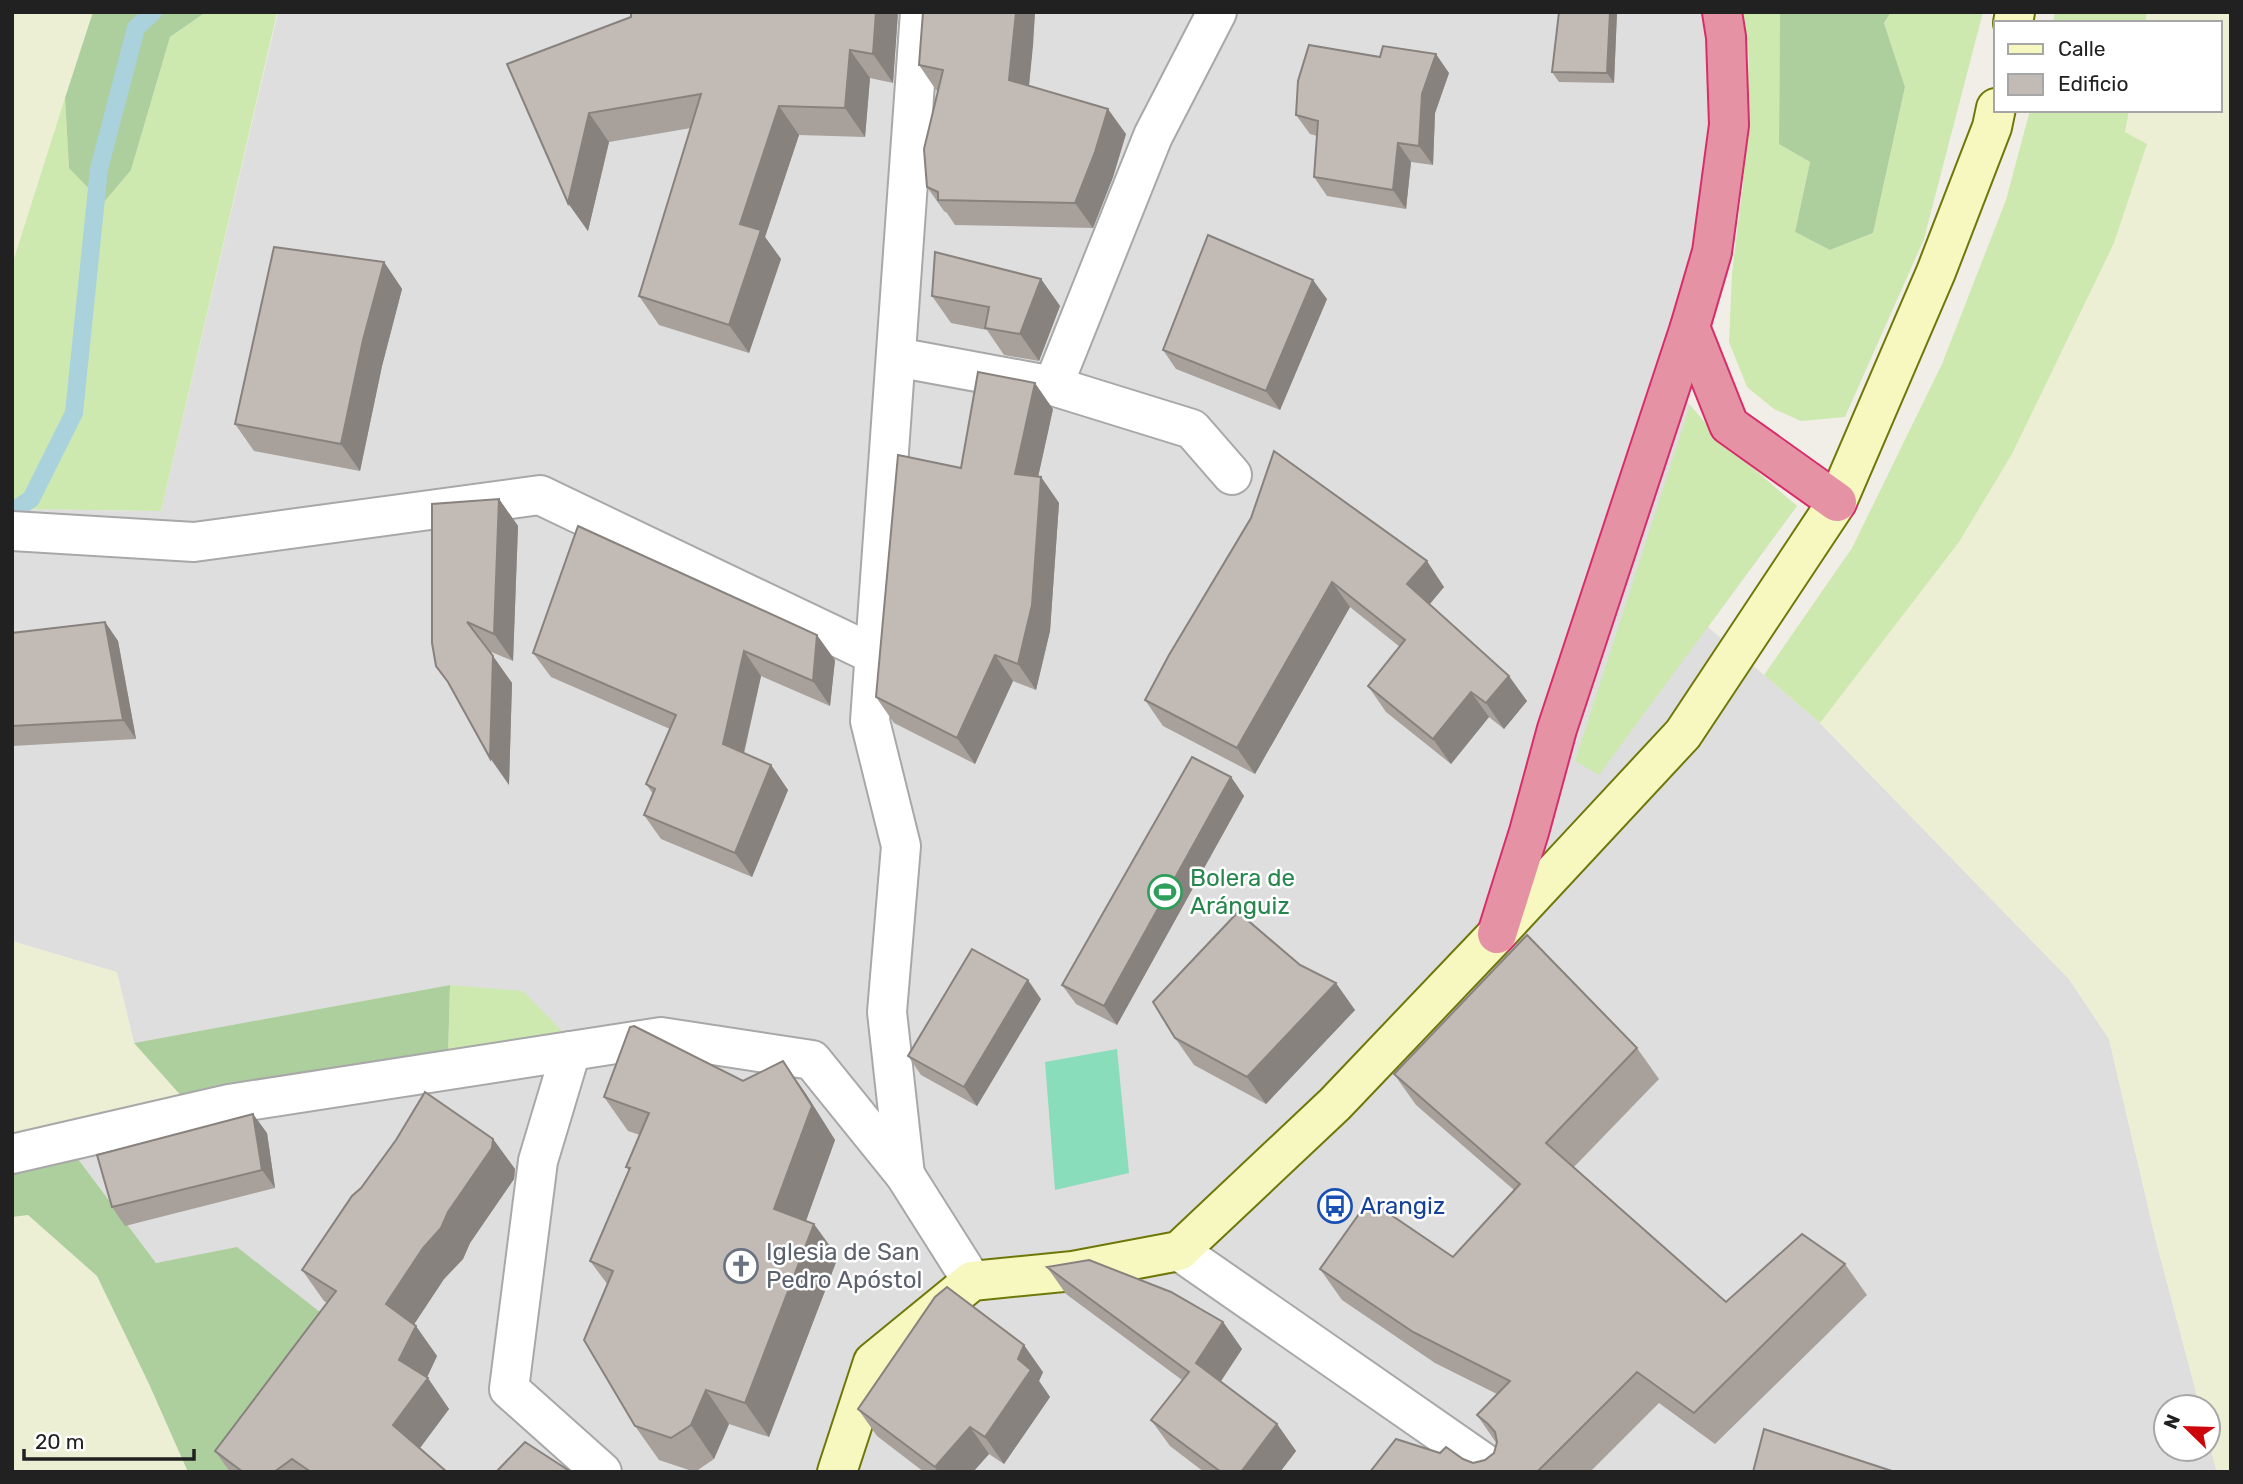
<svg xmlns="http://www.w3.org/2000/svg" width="2243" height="1484" viewBox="0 0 2243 1484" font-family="Rubik,sans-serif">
<rect width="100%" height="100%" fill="#f1eee8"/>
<!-- residential -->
<polygon fill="#dfdede" points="278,12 1707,12 1710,25 1708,148 1697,241 1659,369 1719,439 1797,506 1708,627 1820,723 2069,979 2109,1039 2156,1241 2200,1407 2166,1407 2166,1449 2208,1449 2208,1439 2217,1472 242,1472 237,1248 156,1263 78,1159 68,1133 562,1032 450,985 134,1043 117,973 12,941 12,509 161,511"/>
<!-- farmland -->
<g fill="#edefd4">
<polygon points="12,12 93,12 12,265"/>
<polygon points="2147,12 2231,12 2231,1472 2217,1472 2208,1439 2208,1407 2200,1407 2156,1241 2109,1039 2069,979 1820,723 1959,542 2012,454 2114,243 2147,144 2125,132 2129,110 2220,110 2220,23 2145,23"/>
<polygon points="12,941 117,972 134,1043 192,1108 12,1143"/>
<polygon points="28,1215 97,1276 149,1384 188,1472 12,1472 12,1217"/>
</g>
<!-- grass -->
<g fill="#cde9b0">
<polygon points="206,12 277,13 161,511 12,509 12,265 65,98 69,168 131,170 170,37"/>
<polygon points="1742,12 1780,12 1779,144 1810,162 1795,232 1830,250 1873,233 1905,87 1884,23 1891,12 1983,12 1924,239 1845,417 1801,421 1774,409 1747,387 1729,342 1732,273 1743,184 1749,58"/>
<polygon points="2055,12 2147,12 2145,23 2053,23"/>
<polygon points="2030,110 2129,110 2125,132 2147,144 2114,243 2012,454 1959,542 1820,723 1764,675 1852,548 1942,364 2006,200"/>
<polygon points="1690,405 1719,439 1797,506 1599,775 1575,761"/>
<polygon points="450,985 523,991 563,1032 448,1055"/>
</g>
<!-- forest -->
<g fill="#adcf9e">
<polygon points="93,12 206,12 170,37 131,170 103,203 69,168 65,98"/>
<polygon points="1780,12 1891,12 1884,23 1905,87 1873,233 1830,250 1795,232 1810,162 1779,144"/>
<polygon points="450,985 448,1055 192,1108 134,1043"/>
<polygon points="78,1159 156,1263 237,1247 325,1316 242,1472 188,1472 149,1384 97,1276 28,1215 12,1217 12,1170"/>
</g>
<!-- pitch -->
<polygon fill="#89ddbb" points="1117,1049 1129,1173 1055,1190 1045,1062"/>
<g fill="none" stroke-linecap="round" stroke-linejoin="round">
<!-- stream -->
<polyline stroke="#aad2dd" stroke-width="18" points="12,512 31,499 74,413 99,169 136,28 153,12"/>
<!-- street casing -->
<g stroke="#a8a8a8" stroke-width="42">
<g id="street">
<polyline points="896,357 1053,386 1192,429 1232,475"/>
<polyline points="1053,386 1153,136 1217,12"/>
<polyline points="12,531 194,542 540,495 875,655"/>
<polyline points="571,1051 538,1161 509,1389 602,1472"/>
<polyline points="12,1154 229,1104 661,1037 812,1060 905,1175 972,1281"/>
<polyline points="905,1175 887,1012 901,846 870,721 920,12"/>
<polyline points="1179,1251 1497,1472"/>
</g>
</g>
<!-- secondary casing -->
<g stroke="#6e7808" stroke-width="42">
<g id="secondary">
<polyline points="2013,23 2015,12"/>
<polyline points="837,1472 873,1362 972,1281 1073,1271 1179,1251 1335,1104 1497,934 1683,734 1837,502 1936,272 1992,127 1996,108"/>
</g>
</g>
<!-- highway casing -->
<g stroke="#d72d6b" stroke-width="42">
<g id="highway">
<polyline points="1690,327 1729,425 1837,502"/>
<polyline points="1497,934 1529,832 1557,729 1690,327 1712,252 1729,125 1726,37 1722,12"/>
</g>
</g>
<!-- street -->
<use href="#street" stroke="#fff" stroke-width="38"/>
<!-- secondary -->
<use href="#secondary" stroke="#f6f8bf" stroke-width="38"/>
<!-- highway -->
<use href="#highway" stroke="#e593a4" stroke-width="38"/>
</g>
<!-- wall -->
<g fill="#a7a09b">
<polygon points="631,12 898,12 893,83 870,78 865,137 799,135 765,237 781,259 749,353 659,325 639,296 691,128 609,142 588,231 568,203 507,64 631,17"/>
<polygon points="923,12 1035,12 1029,85 1126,134 1113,177 1093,228 955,225 947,213 944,211 927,187 938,91 936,90 919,65"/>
<polygon points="1617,12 1614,83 1559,82 1552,72"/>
<polygon points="1449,73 1435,113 1433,165 1411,162 1406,209 1327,196 1314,177 1317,136 1310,134 1296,115"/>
<polygon points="384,262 402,289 382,366 360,471 254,451 235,424"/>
<polygon points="1041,279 1060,306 1039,361 1004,355 987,330 951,323 932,296"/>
<polygon points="1327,299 1280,410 1176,369 1163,350"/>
<polygon points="1053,409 1038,477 1041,477 1059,503 1050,631 1036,690 1013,681 975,764 894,723 876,697 961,468"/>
<polygon points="499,499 518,526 513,661 489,651 512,683 509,785 448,684"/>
<polygon points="1251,518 1444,587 1429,604 1527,701 1504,729 1489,717 1451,764 1386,712 1368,686 1400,647 1350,607 1255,774 1163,726 1145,700"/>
<polygon points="578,526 835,660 830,706 761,676 744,754 771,765 788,790 752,877 661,839 644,815 653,794 646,784 670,729 551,677 533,653"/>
<polygon points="105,622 118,641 136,739 12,746 12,633"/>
<polygon points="1231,777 1244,796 1117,1025 1076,1004 1062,985"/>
<polygon points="1300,965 1355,1010 1266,1104 1194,1065 1175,1038"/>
<polygon points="1041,999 977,1106 921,1075 908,1056"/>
<polygon points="1637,1048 1659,1079 1574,1167 1726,1302 1845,1264 1867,1295 1715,1444 1659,1403 1590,1472 1370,1472 1440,1453 1473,1463 1485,1460 1494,1453 1497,1444 1477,1415 1497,1394 1435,1363 1342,1300 1320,1269 1453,1257 1514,1190 1416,1105 1394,1074"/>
<polygon points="783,1061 806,1094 835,1140 806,1221 838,1257 769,1437 729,1424 714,1459 695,1472 659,1460 635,1426 608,1285 590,1261 629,1170 626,1167 640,1135 628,1131 604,1097 743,1081"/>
<polygon points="267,1133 275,1188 125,1226 112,1207"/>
<polygon points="493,1139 515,1169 514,1179 470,1243 463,1259 444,1279 414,1324 437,1356 427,1378 449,1409 420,1448 447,1472 230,1472 215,1451 327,1303 324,1301 302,1270"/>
<polygon points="1047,1267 1223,1322 1242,1349 1221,1381 1277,1424 1296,1451 1280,1472 1204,1472 1170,1446 1151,1420 1182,1380 1066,1294"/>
<polygon points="1043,1372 1039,1381 1050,1397 1004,1464 989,1454 973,1472 924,1472 877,1436 858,1409"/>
</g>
<!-- shaded-wall -->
<g fill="#88827e">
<polygon points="876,12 898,12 893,83 873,54"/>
<polygon points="1016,12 1035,12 1033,46 1027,105 1009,80"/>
<polygon points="1610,12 1617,12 1614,83 1607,73"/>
<polygon points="850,50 870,78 865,137 845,108"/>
<polygon points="1436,54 1449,73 1435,113 1433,165 1419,146 1422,94"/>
<polygon points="779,106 799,135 765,237 781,259 749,353 729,325 740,224"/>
<polygon points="1108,109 1126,134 1113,177 1093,228 1075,203"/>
<polygon points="589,113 609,142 588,231 568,203"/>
<polygon points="1398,143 1411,162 1406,209 1393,190"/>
<polygon points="384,262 402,289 382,366 360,471 341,444 363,340"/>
<polygon points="1041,279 1060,306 1039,361 1020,334"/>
<polygon points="1313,280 1327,299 1280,410 1266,391"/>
<polygon points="1035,383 1053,409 1033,500 1015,474"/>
<polygon points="1041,477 1059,503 1050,631 1036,690 1018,664"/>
<polygon points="499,499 518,526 513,661 494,634"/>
<polygon points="1427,561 1444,587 1425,610 1407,584"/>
<polygon points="1332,582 1350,607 1255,774 1237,748"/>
<polygon points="105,622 118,641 136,739 123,720"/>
<polygon points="817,635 835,660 830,706 813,681"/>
<polygon points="744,651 761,676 740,769 723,744"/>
<polygon points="995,655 1013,681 975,764 957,738"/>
<polygon points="493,656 512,683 509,785 490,758"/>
<polygon points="1509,676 1527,701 1504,729 1486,703"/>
<polygon points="1471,692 1489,717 1451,764 1433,739"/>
<polygon points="771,765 788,790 752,877 735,853"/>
<polygon points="1231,777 1244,796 1117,1025 1104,1006"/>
<polygon points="1028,980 1041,999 977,1106 964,1087"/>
<polygon points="1336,983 1355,1010 1266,1104 1247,1077"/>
<polygon points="783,1061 806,1094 835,1140 798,1243 774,1209"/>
<polygon points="253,1114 267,1133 275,1188 262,1170"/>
<polygon points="493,1139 515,1169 514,1179 470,1243 463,1259 444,1279 407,1335 386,1304 448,1212"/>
<polygon points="814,1224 838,1257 769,1437 745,1403"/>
<polygon points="1223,1322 1242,1349 1215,1390 1196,1363"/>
<polygon points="416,1326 437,1356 424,1383 428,1378 449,1409 414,1456 393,1425 399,1360"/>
<polygon points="1024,1345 1043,1372 1039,1381 1050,1397 1004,1464 985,1437"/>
<polygon points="706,1390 729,1424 714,1459 691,1425"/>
<polygon points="1277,1424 1296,1451 1280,1472 1241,1472"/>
<polygon points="970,1427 989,1454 973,1472 938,1472 935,1467"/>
</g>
<!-- building -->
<g fill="#c2bab4" stroke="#88827e" stroke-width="2">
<polygon points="631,12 876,12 873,54 850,50 845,108 779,106 740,224 761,230 729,325 639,296 701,94 589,113 568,203 507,64 631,17"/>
<polygon points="923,12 1016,12 1009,80 1108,109 1095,152 1075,203 938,200 938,192 927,187 924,149 943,70 919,65"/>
<polygon points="1559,12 1610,12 1607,73 1552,72"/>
<polygon points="1309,45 1380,57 1383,46 1436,54 1422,94 1419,146 1398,143 1393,190 1314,177 1318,121 1296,115 1298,81"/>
<polygon points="1208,235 1313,280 1266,391 1163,350"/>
<polygon points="274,247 384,262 363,340 341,444 235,424"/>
<polygon points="935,252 1041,279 1020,334 985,328 989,307 932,296"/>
<polygon points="978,372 1035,383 1015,474 1041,477 1032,605 1018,664 995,655 957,738 876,697 898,455 961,468"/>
<polygon points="1274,451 1427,561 1407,584 1509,676 1486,703 1471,692 1433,739 1368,686 1405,640 1332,582 1237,748 1145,700 1169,655 1251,518"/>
<polygon points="499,499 494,634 467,622 493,656 490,758 448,682 436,666 432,643 432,504"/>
<polygon points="578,526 817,635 813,681 744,651 723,744 771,765 735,853 644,815 655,789 646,784 676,715 533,653"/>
<polygon points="105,622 123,720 12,726 12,633"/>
<polygon points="1192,757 1231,777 1104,1006 1062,985"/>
<polygon points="1238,912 1300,965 1336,983 1247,1077 1175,1038 1153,1002"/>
<polygon points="1527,935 1637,1048 1546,1143 1726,1302 1802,1234 1845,1264 1694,1413 1637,1372 1537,1472 1370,1472 1396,1439 1440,1453 1446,1447 1463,1459 1473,1463 1485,1460 1494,1453 1497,1442 1495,1432 1488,1424 1477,1415 1510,1381 1413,1332 1320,1269 1369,1200 1453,1257 1520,1184 1394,1074"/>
<polygon points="972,949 1028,980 964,1087 908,1056"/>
<polygon points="634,1026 743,1081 783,1061 812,1106 774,1209 814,1224 745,1403 706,1390 691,1425 671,1438 635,1426 584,1340 613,1271 590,1261 630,1168 626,1167 649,1113 604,1097 630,1027"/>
<polygon points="425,1092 493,1139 492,1148 448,1212 441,1228 423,1248 386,1304 416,1326 399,1360 428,1378 393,1425 447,1472 311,1472 292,1459 274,1472 243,1472 215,1451 336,1291 302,1270 352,1196 361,1188 396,1140"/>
<polygon points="253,1114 262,1170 112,1207 97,1155"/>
<polygon points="1089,1260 1171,1292 1223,1322 1196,1363 1277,1424 1241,1472 1221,1472 1151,1420 1189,1372 1047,1267"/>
<polygon points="947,1287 1024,1345 1018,1359 1031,1370 985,1437 970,1427 935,1467 858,1409 935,1297"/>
<polygon points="1764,1429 1895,1472 1753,1472"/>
<polygon points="525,1442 571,1472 496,1472"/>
</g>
<!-- icons -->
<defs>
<g id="stadium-ring" transform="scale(1.75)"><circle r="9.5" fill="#fff" stroke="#2e9e5b" stroke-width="1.5"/><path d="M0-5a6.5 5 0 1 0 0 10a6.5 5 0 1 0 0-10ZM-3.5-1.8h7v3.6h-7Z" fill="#2e9e5b"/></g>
<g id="bus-ring" transform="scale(1.75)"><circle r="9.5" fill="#fff" stroke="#1a4fb4" stroke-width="1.5"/><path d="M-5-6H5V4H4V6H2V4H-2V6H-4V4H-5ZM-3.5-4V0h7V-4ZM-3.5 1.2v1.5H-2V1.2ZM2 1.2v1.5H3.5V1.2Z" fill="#1a4fb4"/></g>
<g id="church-ring" transform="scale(1.75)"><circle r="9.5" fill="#fff" stroke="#6b7280" stroke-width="1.5"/><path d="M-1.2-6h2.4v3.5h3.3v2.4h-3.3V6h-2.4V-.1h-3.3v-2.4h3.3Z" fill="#6b7280"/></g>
</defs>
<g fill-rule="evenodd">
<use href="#stadium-ring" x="1165" y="892"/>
<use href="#bus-ring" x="1335" y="1206"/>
<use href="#church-ring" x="741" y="1266"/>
</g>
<g text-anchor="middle" stroke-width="5" stroke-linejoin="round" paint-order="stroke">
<!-- leisure labels -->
<g font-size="24" fill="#27864d" stroke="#fff" text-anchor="start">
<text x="1190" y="886">Bolera de<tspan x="1190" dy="28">Aránguiz</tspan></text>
</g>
<!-- transit labels -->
<g font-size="24" fill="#164399" stroke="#fff" text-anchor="start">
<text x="1360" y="1214">Arangiz</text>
</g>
<!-- worship labels -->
<g font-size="24" fill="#5b616d" stroke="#fff" text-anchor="start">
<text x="766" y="1260">Iglesia de San<tspan x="766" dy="28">Pedro Apóstol</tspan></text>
</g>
</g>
<!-- border -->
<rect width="2243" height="1484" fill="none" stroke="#212121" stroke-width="28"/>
<!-- legend -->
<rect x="1994" y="21" width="228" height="91" fill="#ffffff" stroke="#a6a6a6" stroke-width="2"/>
<rect x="2008" y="44" width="35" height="10" fill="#f6f8bf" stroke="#a6a6a6" stroke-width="2"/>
<text x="2058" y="56" font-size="21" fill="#212121">Calle</text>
<rect x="2008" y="74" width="35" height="21" fill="#c2bab4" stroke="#a6a6a6" stroke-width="2"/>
<text x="2058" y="91" font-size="21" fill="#212121">Edificio</text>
<!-- north arrow -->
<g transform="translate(2187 1428) rotate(293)"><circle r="33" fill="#ffffff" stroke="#a6a6a6" stroke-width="2"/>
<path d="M0-5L12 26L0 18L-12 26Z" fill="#cc060a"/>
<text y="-10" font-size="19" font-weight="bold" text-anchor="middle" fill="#212121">N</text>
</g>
<!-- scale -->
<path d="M24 1449v10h170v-10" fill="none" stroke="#212121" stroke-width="3.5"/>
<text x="35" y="1449" font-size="21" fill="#212121" stroke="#ffffff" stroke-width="5" paint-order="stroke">20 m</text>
</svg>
